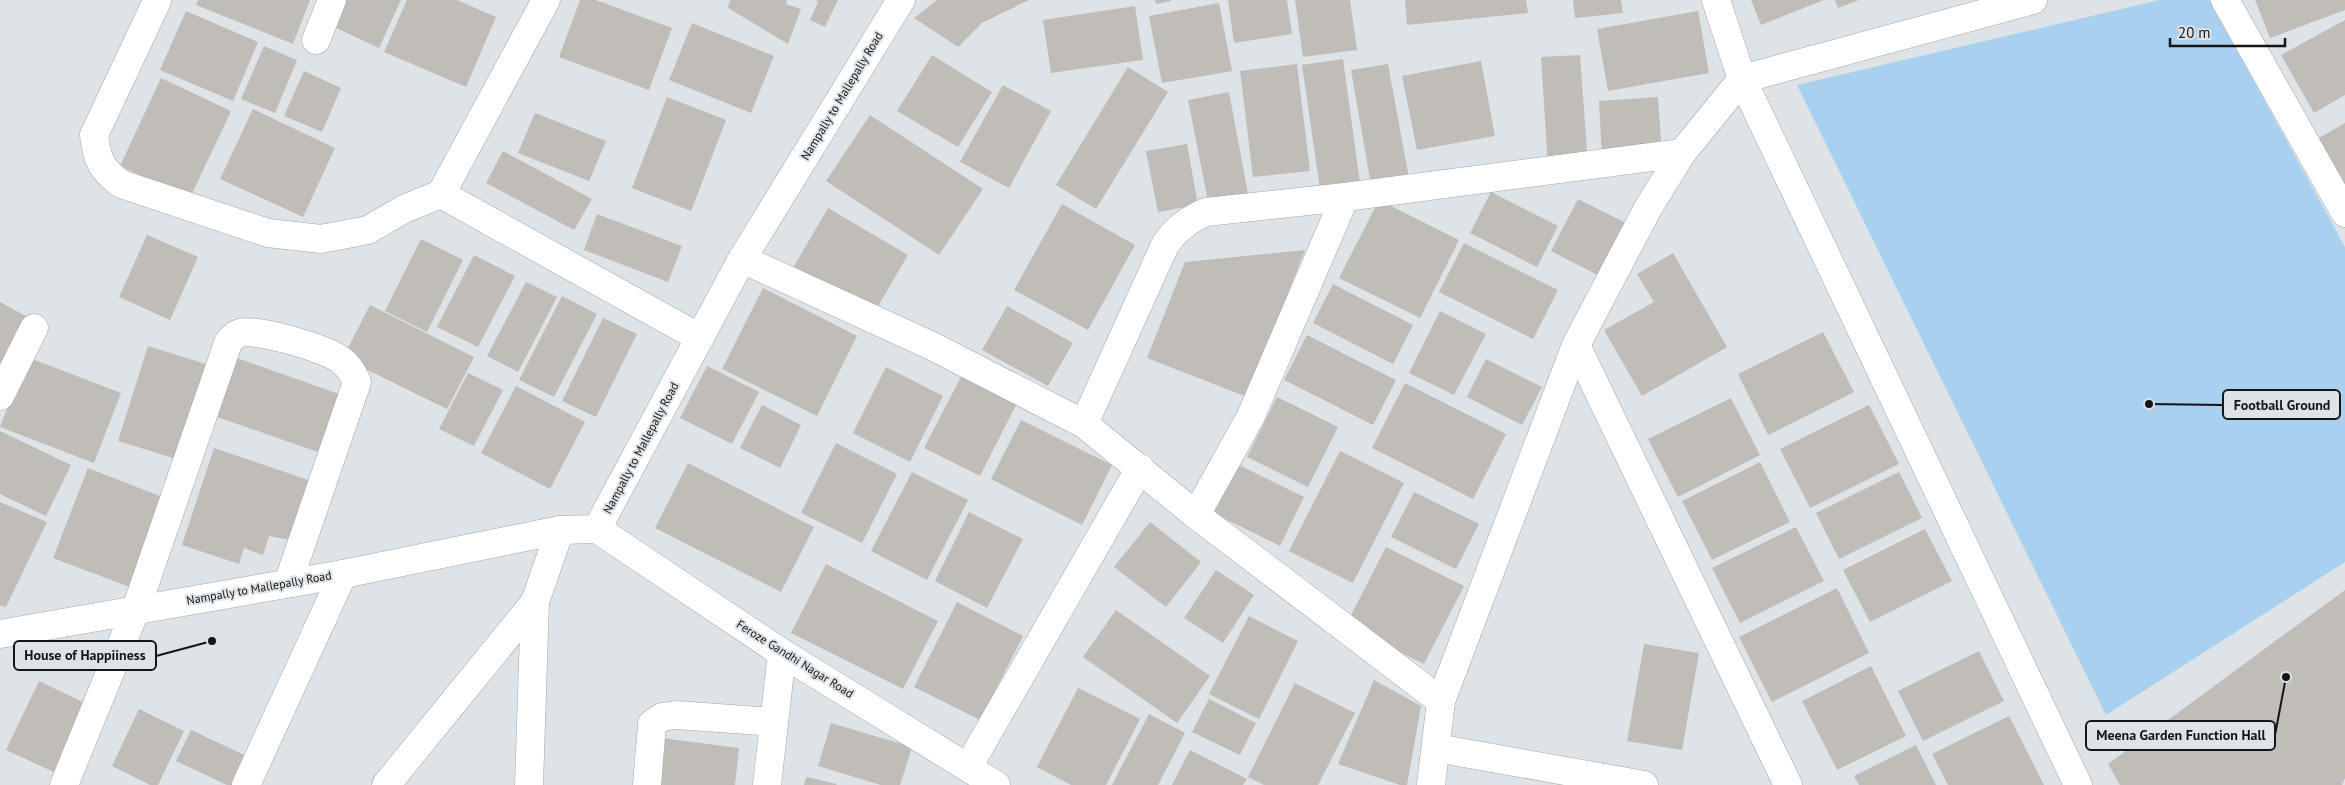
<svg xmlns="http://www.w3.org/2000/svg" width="2345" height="785" viewBox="0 0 2345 785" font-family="'PT Sans',sans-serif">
<rect width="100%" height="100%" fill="#dee3e7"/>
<!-- green -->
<polygon fill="#a8d0ef" points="2160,0 2209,0 2345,247 2345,562 2106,715 1797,85"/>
<!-- building -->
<g fill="#c0bcb7">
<polygon points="198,0 310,0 293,44 196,5"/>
<polygon points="342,0 401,0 379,48 330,25"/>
<polygon points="407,0 457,0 496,17 466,87 384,52"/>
<polygon points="580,0 596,0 672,28 649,90 559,57"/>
<polygon points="730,0 787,0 786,4 801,9 788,44 728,8"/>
<polygon points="816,0 838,0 825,27 810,20 818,2"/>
<polygon points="937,0 1029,0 982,23 958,47 914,18"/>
<polygon points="1155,0 1171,0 1171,1 1156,4"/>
<polygon points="1228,0 1287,0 1292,34 1234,43"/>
<polygon points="1295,0 1350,0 1357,50 1303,57"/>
<polygon points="1405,0 1526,0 1528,13 1407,25"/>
<polygon points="1573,0 1621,0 1623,13 1575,18"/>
<polygon points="1751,0 1824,0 1761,25"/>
<polygon points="1835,0 1859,0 1838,8"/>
<polygon points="2255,0 2345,0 2345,10 2270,38"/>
<polygon points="1219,3 1232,71 1162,83 1149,16"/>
<polygon points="1135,6 1143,60 1051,73 1043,20"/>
<polygon points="186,11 258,42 233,101 160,70"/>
<polygon points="1698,11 1709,73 1608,91 1597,29"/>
<polygon points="2345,20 2345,95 2314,113 2281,55"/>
<polygon points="692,23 774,56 751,113 669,80"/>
<polygon points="264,46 297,60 275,113 241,99"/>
<polygon points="932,55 992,92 958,147 897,111"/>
<polygon points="1580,55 1588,165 1548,167 1541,57"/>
<polygon points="1343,59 1360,183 1320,189 1302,65"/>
<polygon points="1481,61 1495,136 1417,150 1402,76"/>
<polygon points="1297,64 1310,171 1253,177 1240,71"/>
<polygon points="1388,64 1409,178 1371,185 1351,70"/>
<polygon points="1128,67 1168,92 1096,209 1056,185"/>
<polygon points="304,71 341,88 322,132 284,116"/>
<polygon points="161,78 231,111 190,198 120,166"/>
<polygon points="1003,85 1051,111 1009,188 960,162"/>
<polygon points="1229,92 1248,194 1208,201 1188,100"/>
<polygon points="667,97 726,120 691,211 632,188"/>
<polygon points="1658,97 1662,155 1602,158 1599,101"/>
<polygon points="253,109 335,148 303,217 220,179"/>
<polygon points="535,113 606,141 589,181 518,153"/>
<polygon points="870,115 983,189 939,255 826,181"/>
<polygon points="2345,123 2345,200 2312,142"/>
<polygon points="1187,144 1198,205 1158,212 1146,151"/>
<polygon points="503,151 592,199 574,230 486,183"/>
<polygon points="1491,192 1558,226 1537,267 1470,233"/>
<polygon points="1578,199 1632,226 1605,279 1551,251"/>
<polygon points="1379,200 1459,240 1420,318 1339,278"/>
<polygon points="1062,204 1135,245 1088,330 1014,290"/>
<polygon points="828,208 908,255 874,313 794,266"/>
<polygon points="597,214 682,246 668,282 584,250"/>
<polygon points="147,235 198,257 170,320 119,297"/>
<polygon points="421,239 463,260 427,332 385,311"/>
<polygon points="1464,243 1558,290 1533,339 1439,292"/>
<polygon points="1305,250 1247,397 1147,358 1185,262"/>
<polygon points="1673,253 1727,347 1642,396 1604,330 1654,302 1637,274"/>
<polygon points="474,255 515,276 478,347 437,327"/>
<polygon points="526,282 557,297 518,372 487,356"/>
<polygon points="1333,284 1413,325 1393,364 1313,323"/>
<polygon points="763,288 857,336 817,416 722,369"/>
<polygon points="562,296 597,314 554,397 519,380"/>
<polygon points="0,302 33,320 0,382"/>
<polygon points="370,305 474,357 447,409 343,358"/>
<polygon points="1007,306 1073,343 1048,386 982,350"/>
<polygon points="1440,311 1486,334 1454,395 1409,373"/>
<polygon points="603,318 637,334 596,417 562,401"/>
<polygon points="1823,332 1854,392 1768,435 1738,374"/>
<polygon points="1307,335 1396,380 1373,425 1284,380"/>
<polygon points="148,346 215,367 186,462 118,441"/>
<polygon points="27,357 121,393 94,463 0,427"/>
<polygon points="234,357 339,394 318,452 214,416"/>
<polygon points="1486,359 1542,387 1522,425 1467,397"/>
<polygon points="707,366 759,392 732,444 680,418"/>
<polygon points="886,367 943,396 910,462 853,433"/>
<polygon points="468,373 503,390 474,446 439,429"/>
<polygon points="963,373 1018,401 980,476 924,448"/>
<polygon points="1405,383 1506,434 1473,499 1372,448"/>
<polygon points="516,386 585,422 550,489 481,453"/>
<polygon points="1277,397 1338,427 1308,487 1247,457"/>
<polygon points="1731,398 1760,455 1678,497 1648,439"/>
<polygon points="762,405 801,425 780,468 740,448"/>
<polygon points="1869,405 1899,464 1810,508 1780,449"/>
<polygon points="1021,420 1112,465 1082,525 991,479"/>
<polygon points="0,431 71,465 46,516 0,494"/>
<polygon points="836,443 897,474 862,543 801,513"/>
<polygon points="214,448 311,481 291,540 269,536 263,555 244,548 239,564 182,545"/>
<polygon points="1340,451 1404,483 1353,583 1289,551"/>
<polygon points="1760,462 1790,522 1712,560 1682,501"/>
<polygon points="688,463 814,527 781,592 655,528"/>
<polygon points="1237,464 1304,497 1280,546 1213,513"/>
<polygon points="88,468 170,500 135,589 53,558"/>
<polygon points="912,472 968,500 927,580 871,551"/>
<polygon points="1899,472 1922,518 1839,559 1816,513"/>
<polygon points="1414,492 1479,524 1456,569 1391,537"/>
<polygon points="0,502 47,522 6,607 0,606"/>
<polygon points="969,512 1023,539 987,608 935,581"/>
<polygon points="1150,522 1201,562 1166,607 1114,567"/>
<polygon points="1796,527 1824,581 1740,623 1712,568"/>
<polygon points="1925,529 1952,581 1870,622 1843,570"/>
<polygon points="1386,547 1464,586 1424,664 1346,625"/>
<polygon points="826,564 938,621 903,689 791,633"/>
<polygon points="1216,570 1254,595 1223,643 1184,618"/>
<polygon points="1837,588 1869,653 1772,702 1739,637"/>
<polygon points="2345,590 2345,778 2342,785 2120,785 2108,764"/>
<polygon points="957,602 1023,636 980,720 914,687"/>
<polygon points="1116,610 1210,676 1177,723 1083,657"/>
<polygon points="1249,616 1298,641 1259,719 1209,694"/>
<polygon points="1644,644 1699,653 1682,750 1627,741"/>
<polygon points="1979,651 2004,701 1923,741 1898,691"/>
<polygon points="1871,666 1906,736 1837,770 1802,701"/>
<polygon points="1374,680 1421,706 1407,785 1400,785 1338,764"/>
<polygon points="39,681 91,706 58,774 6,750"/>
<polygon points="1295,683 1355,713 1318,785 1264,785 1248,777"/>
<polygon points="1078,688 1140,719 1106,785 1071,785 1037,767"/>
<polygon points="1209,699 1256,723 1240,755 1192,732"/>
<polygon points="139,709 184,731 158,785 150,785 112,766"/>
<polygon points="1149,714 1185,733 1158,785 1112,785"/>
<polygon points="2009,716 2044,785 1948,785 1932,754"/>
<polygon points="831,723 912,747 900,785 881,785 818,766"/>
<polygon points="191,730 255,760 242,785 227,785 176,761"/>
<polygon points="661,738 739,748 735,785 655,785"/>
<polygon points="1916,745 1936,785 1859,785 1854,776"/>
<polygon points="1190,750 1247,779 1243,785 1172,785"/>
<polygon points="806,777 837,784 836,785 804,785"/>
</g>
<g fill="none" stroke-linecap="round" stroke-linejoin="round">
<!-- minor casing -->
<g stroke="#a0a5a9" stroke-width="29">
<g id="minor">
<polyline points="1716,0 1742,79 2078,785"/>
<polyline points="2225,0 2345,213"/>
<path d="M 157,1 L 94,135 C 97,160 101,169 121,184 L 268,233 L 321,239 L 368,230 L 404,209 L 441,194 L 700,338"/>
<polyline points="316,40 332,0"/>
<polyline points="441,194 546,0"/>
<polyline points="742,259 932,346 1084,424 1196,515 1441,701"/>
<polyline points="1576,345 1788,785"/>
<polyline points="0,396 34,328"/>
<path d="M 1084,424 L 1165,245 C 1176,229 1188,220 1206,212 L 1345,197 L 1682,153"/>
<polyline points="1196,515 1251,416 1345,197"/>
<polyline points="1436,748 1644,785"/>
<polyline points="968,767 1140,468"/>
<path d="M 64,785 L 136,609 L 228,343 C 231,339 235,334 240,333 C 257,328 327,349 341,360 C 349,366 353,373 357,382 L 288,583"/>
<polyline points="246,785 343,574"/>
<polyline points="386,785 535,602 560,530"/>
<polyline points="529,785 535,602"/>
<polyline points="647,785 652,724 662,717 676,715 774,722"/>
<polyline points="1431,785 1441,701 1576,345 1648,208 1682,153 1742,79 2033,0"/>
</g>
</g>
<!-- tertiary casing -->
<g stroke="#a0a5a9" stroke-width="29">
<g id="tertiary">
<polyline points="597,529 782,653 996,785"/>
<polyline points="0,634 343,574 560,530 597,529 742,259 901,0"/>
<polyline points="767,785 782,653"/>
</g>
</g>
<!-- minor -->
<use href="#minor" stroke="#fff" stroke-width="28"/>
<!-- tertiary -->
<use href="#tertiary" stroke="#fff" stroke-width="28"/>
</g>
<g text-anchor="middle" stroke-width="4" stroke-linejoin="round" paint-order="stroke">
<!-- street labels -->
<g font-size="12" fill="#141517" stroke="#dee3e7">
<text transform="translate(842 96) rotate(-59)" y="4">Nampally to Mallepally Road</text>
<text transform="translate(641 448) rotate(-62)" y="4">Nampally to Mallepally Road</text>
<text transform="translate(259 588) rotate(-10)" y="4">Nampally to Mallepally Road</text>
<text transform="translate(795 659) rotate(32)" y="4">Feroze Gandhi Nagar Road</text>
</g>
</g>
<!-- callouts -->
<path fill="none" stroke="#141517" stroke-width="2" d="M2149 404L2223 405M212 641L156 656M2286 677L2275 735"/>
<g fill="#141517" stroke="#dee3e7" stroke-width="2">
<circle cx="2149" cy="404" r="5"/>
<circle cx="212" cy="641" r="5"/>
<circle cx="2286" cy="677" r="5"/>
</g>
<g fill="#dee3e7" stroke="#141517" stroke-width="2">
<rect x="2223" y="390" width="117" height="29" rx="5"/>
<rect x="14" y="641" width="142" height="29" rx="5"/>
<rect x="2086" y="721" width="189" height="29" rx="5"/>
</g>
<g font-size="14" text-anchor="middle" font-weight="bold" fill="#141517">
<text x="2282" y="410">Football Ground</text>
<text x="85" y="660">House of Happiiness</text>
<text x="2181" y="740">Meena Garden Function Hall</text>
</g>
<!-- scale -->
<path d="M2170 38v8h115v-8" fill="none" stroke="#141517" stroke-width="2.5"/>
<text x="2178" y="38" font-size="15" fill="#141517" stroke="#dee3e7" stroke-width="4" paint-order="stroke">20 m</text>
</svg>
